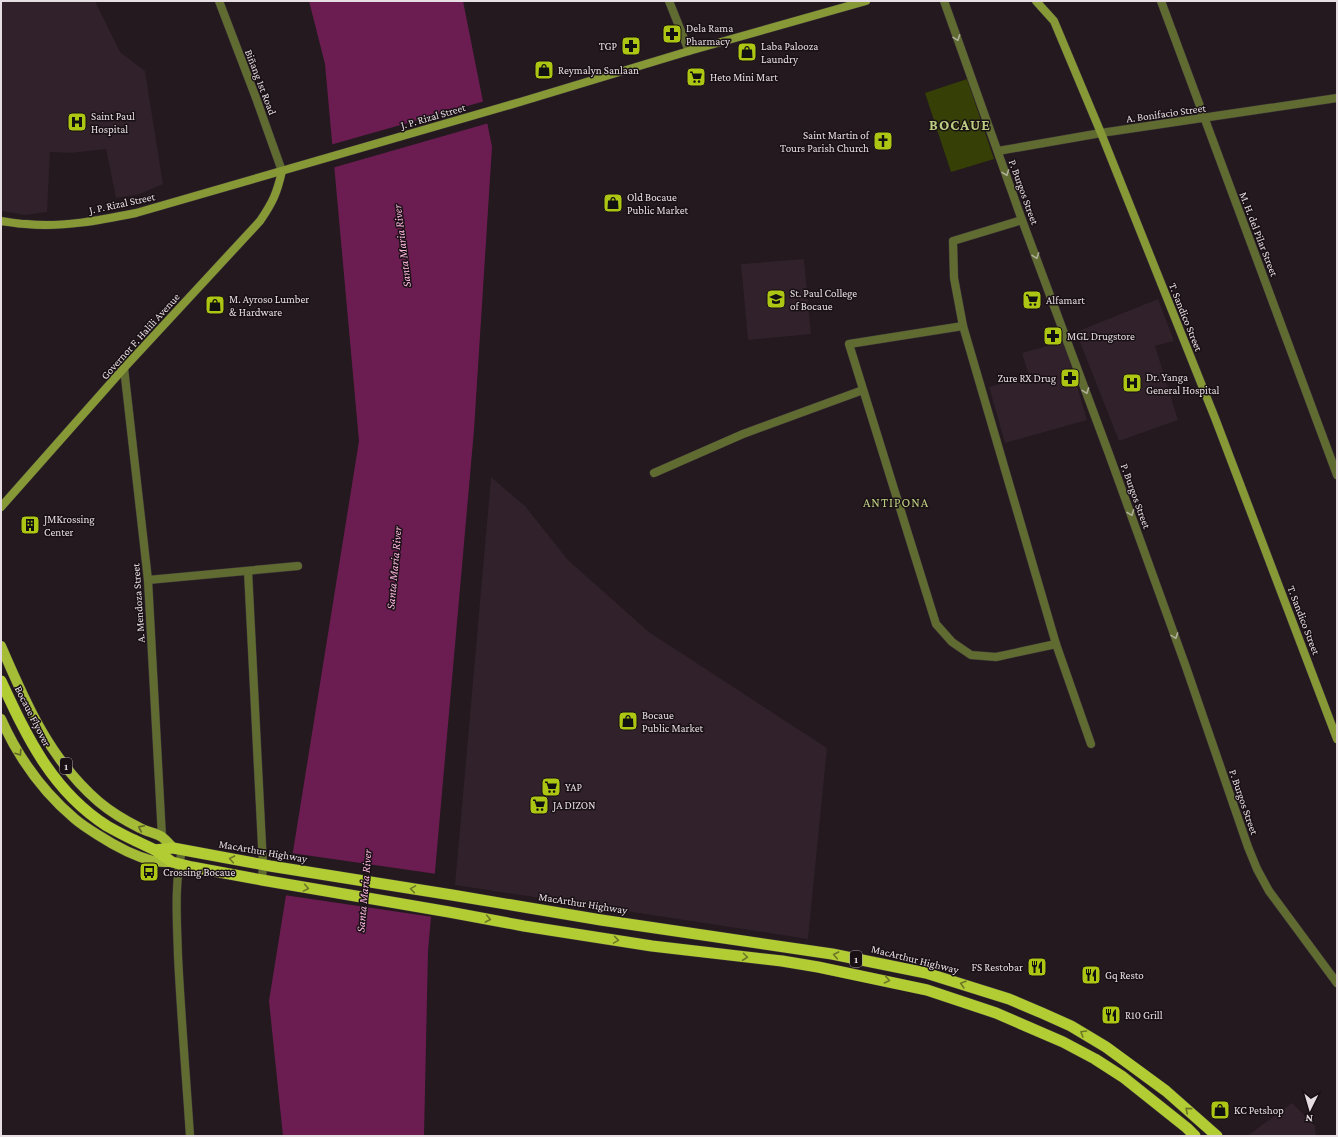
<svg xmlns="http://www.w3.org/2000/svg" width="1338" height="1137" viewBox="0 0 1338 1137" font-family="'Crimson Pro',serif">
<rect width="100%" height="100%" fill="#23191e"/>
<!-- built -->
<g fill="#30212a">
<polygon points="1,1 39,1 40,2 95,1 120,52 145,71 163,184 140,194 116,198 106,149 70,153 50,152 47,212 25,215 1,211"/>
<polygon points="804,259 811,334 748,340 741,264"/>
<polygon points="1158,299 1174,341 1155,346 1178,420 1119,441 1076,332"/>
<polygon points="1064,341 1087,420 1005,443 989,387 1029,376 1022,353"/>
<polygon points="491,477 525,506 568,560 649,632 827,748 808,939 455,885"/>
<polygon points="1292,1103 1315,1126 1316,1136 1247,1136"/>
</g>
<!-- green -->
<polygon fill="#363f05" points="967,79 994,159 951,172 925,93"/>
<!-- water -->
<polygon fill="#6b1d51" points="309,1 463,1 492,147 474,430 428,951 424,1136 283,1136 269,1001 359,441 325,64"/>
<!-- pier -->
<g fill="#23191e">
<polygon points="485,101 489,123 332,168 330,145"/>
<polygon points="291,853 437,874 433,917 284,895"/>
</g>
<g fill="none" stroke-linecap="round" stroke-linejoin="round">
<!-- minor casing -->
<g stroke="#3e3539" stroke-width="9">
<g id="minor">
<polyline points="219,1 256,98 282,171"/>
<polyline points="669,1 689,51"/>
<polyline points="1161,1 1337,475"/>
<polyline points="998,151 1101,133 1337,98"/>
<polyline points="1022,220 953,241 954,278 963,326 1056,644 1091,744"/>
<polyline points="963,326 849,344 936,624 952,642 971,655 996,657 1056,644"/>
<polyline points="124,368 148,580 162,837"/>
<polyline points="654,473 743,434 863,390"/>
<polyline points="248,571 263,865 262,880"/>
<polyline points="148,580 298,566"/>
<path d="M 182,850 C 174,885 177,920 178,956 C 181,1016 186,1076 190,1136"/>
</g>
</g>
<!-- tertiary casing -->
<g stroke="#3e3539" stroke-width="9">
<polyline id="tertiary" points="944,1 1022,220 1109,454 1186,667 1248,847 1257,869 1269,891 1337,983"/>
</g>
<!-- secondary casing -->
<g stroke="#3e3539" stroke-width="9">
<g id="secondary">
<polyline points="1036,1 1054,21 1101,133 1215,418 1337,739"/>
<path d="M 1,221 C 9,222 17,224 26,224 C 61,228 101,220 136,213 L 520,102 L 689,51 L 866,1"/>
<path d="M 1,507 L 124,368 L 260,221 C 273,202 277,193 282,171"/>
</g>
</g>
<!-- primary casing -->
<g stroke="#3e3539" stroke-width="11">
<g id="primary">
<path d="M 1,646 C 26,704 50,760 99,802 C 111,812 126,821 140,828 C 147,832 156,833 162,837 C 166,840 170,845 173,848"/>
<path d="M 1,719 C 18,757 43,792 75,819 C 82,825 90,830 98,835 C 115,846 134,856 153,861 C 159,862 166,862 172,862"/>
</g>
</g>
<!-- trunk casing -->
<g stroke="#3e3539" stroke-width="12">
<g id="trunk">
<polyline points="134,840 155,850 172,862 192,867 262,880 449,912 524,926 652,946 782,961 818,967 927,990 996,1013 1063,1042 1095,1059 1123,1077 1187,1128 1195,1136"/>
<polyline points="155,850 173,848 270,866 452,895 601,920 832,954 926,973 1009,999 1042,1013 1071,1026 1106,1047 1166,1091 1217,1136"/>
</g>
</g>
<!-- minor -->
<use href="#minor" stroke="#606b31" stroke-width="8"/>
<!-- tertiary -->
<use href="#tertiary" stroke="#606b31" stroke-width="8"/>
<!-- secondary -->
<use href="#secondary" stroke="#879936" stroke-width="8"/>
<!-- primary -->
<use href="#primary" stroke="#a5bc36" stroke-width="10"/>
<!-- trunk -->
<use href="#trunk" stroke="#b2cc34" stroke-width="11"/>
<!-- trunk-bridge casing -->
<g stroke="#3e3539" stroke-width="12" stroke-linecap="butt">
<path id="trunk-bridge" d="M 1,681 C 27,737 52,791 107,826 C 116,831 125,836 134,840"/>
</g>
<!-- trunk-bridge -->
<use href="#trunk-bridge" stroke="#b2cc34" stroke-width="11"/>
</g>
<!-- one-way arrows -->
<defs><path id="oneway-chevron" d="M-2-3.5L2.5 0L-2 3.5" fill="none" stroke-width="1.6" stroke-linecap="round" stroke-linejoin="round"/></defs>
<g stroke="#b0b09b">
<use href="#oneway-chevron" transform="translate(957 38) rotate(70)"/>
<use href="#oneway-chevron" transform="translate(1006 173) rotate(70)"/>
<use href="#oneway-chevron" transform="translate(1036 256) rotate(70)"/>
<use href="#oneway-chevron" transform="translate(1086 391) rotate(70)"/>
<use href="#oneway-chevron" transform="translate(1131 513) rotate(70)"/>
<use href="#oneway-chevron" transform="translate(1175 636) rotate(70)"/>
</g>
<g stroke="#5f6626">
<use href="#oneway-chevron" transform="translate(19 753) rotate(57)"/>
<use href="#oneway-chevron" transform="translate(141 828) rotate(-154)"/>
</g>
<g stroke="#6d7726">
<use href="#oneway-chevron" transform="translate(232 859) rotate(-169)"/>
<use href="#oneway-chevron" transform="translate(306 888) rotate(10)"/>
<use href="#oneway-chevron" transform="translate(413 889) rotate(-171)"/>
<use href="#oneway-chevron" transform="translate(488 919) rotate(11)"/>
<use href="#oneway-chevron" transform="translate(616 940) rotate(9)"/>
<use href="#oneway-chevron" transform="translate(836 955) rotate(-169)"/>
<use href="#oneway-chevron" transform="translate(745 957) rotate(7)"/>
<use href="#oneway-chevron" transform="translate(887 980) rotate(12)"/>
<use href="#oneway-chevron" transform="translate(963 984) rotate(-164)"/>
<use href="#oneway-chevron" transform="translate(1083 1033) rotate(-149)"/>
<use href="#oneway-chevron" transform="translate(1188 1110) rotate(-139)"/>
</g>
<!-- icons -->
<defs>
<g id="pharmacy-square" transform="scale(1)"><rect x="-9" y="-9" width="18" height="18" rx="4" fill="#acc613" stroke="#191015"/><path d="M-2-6h4v4h4v4h-4v4h-4v-4h-4v-4h4Z" fill="#111"/></g>
<g id="shop-square" transform="scale(1)"><rect x="-9" y="-9" width="18" height="18" rx="4" fill="#acc613" stroke="#191015"/><path d="M-5-2.5h2.3a2.7 3.5 0 0 1 5.4 0H5L5.5 6h-11ZM-1.5-2.5h3a1.5 2.3 0 0 0-3 0Z" fill="#111"/></g>
<g id="supermarket-square" transform="scale(1)"><rect x="-9" y="-9" width="18" height="18" rx="4" fill="#acc613" stroke="#191015"/><path d="M-6-5.5h2.5l.6 2H6L4.5 2H-2.5L-4.4-4H-6ZM-1.5 3.2a1.3 1.3 0 1 0 .1 0ZM3 3.2a1.3 1.3 0 1 0 .1 0Z" fill="#111"/></g>
<g id="hospital-square" transform="scale(1)"><rect x="-9" y="-9" width="18" height="18" rx="4" fill="#acc613" stroke="#191015"/><path d="M-5-5h3v3.5h4V-5h3V5h-3V1.5h-4V5h-3Z" fill="#111"/></g>
<g id="church-square" transform="scale(1)"><rect x="-9" y="-9" width="18" height="18" rx="4" fill="#acc613" stroke="#191015"/><path d="M-1.2-6h2.4v3.5h3.3v2.4h-3.3V6h-2.4V-.1h-3.3v-2.4h3.3Z" fill="#111"/></g>
<g id="university-square" transform="scale(1)"><rect x="-9" y="-9" width="18" height="18" rx="4" fill="#acc613" stroke="#191015"/><path d="M0-5L7-2L0 1L-7-2ZM-4 1L0 2.5L4 1V4Q0 6-4 4Z" fill="#111"/></g>
<g id="building-square" transform="scale(1)"><rect x="-9" y="-9" width="18" height="18" rx="4" fill="#acc613" stroke="#191015"/><path d="M-4-6H4V6H1V3H-1V6H-4ZM-2.5-4.3h1.7v1.8h-1.7ZM.8-4.3h1.7v1.8H.8ZM-2.5-1h1.7V.8h-1.7ZM.8-1h1.7V.8H.8Z" fill="#111"/></g>
<g id="bus-square" transform="scale(1)"><rect x="-9" y="-9" width="18" height="18" rx="4" fill="#acc613" stroke="#191015"/><path d="M-5-6H5V4H4V6H2V4H-2V6H-4V4H-5ZM-3.5-4V0h7V-4ZM-3.5 1.2v1.5H-2V1.2ZM2 1.2v1.5H3.5V1.2Z" fill="#111"/></g>
<g id="restaurant-square" transform="scale(1)"><rect x="-9" y="-9" width="18" height="18" rx="4" fill="#acc613" stroke="#191015"/><path d="M-5-6h1v4h1v-4h1v4h1v-4h1v5L-1.5 .5V6h-2V.5L-5-1ZM5-6V6H3V1.5H1.5Q1.5-4 5-6Z" fill="#111"/></g>
</defs>
<g fill-rule="evenodd">
<use href="#pharmacy-square" x="672" y="34"/>
<use href="#pharmacy-square" x="631" y="46"/>
<use href="#shop-square" x="747" y="52"/>
<use href="#shop-square" x="544" y="70"/>
<use href="#supermarket-square" x="696" y="77"/>
<use href="#hospital-square" x="77" y="122"/>
<use href="#church-square" x="883" y="141"/>
<use href="#shop-square" x="613" y="203"/>
<use href="#university-square" x="776" y="299"/>
<use href="#supermarket-square" x="1032" y="300"/>
<use href="#shop-square" x="215" y="305"/>
<use href="#pharmacy-square" x="1053" y="336"/>
<use href="#pharmacy-square" x="1070" y="378"/>
<use href="#hospital-square" x="1132" y="383"/>
<use href="#building-square" x="30" y="525"/>
<use href="#shop-square" x="628" y="721"/>
<use href="#supermarket-square" x="551" y="787"/>
<use href="#supermarket-square" x="539" y="805"/>
<use href="#bus-square" x="149" y="872"/>
<use href="#restaurant-square" x="1037" y="967"/>
<use href="#restaurant-square" x="1091" y="975"/>
<use href="#restaurant-square" x="1111" y="1015"/>
<use href="#shop-square" x="1220" y="1110"/>
</g>
<g text-anchor="middle" stroke-width="3" stroke-linejoin="round" paint-order="stroke">
<!-- shield labels -->
<g fill="#191015" stroke="#a8a0a4" stroke-width="1">
<rect x="60" y="758" width="12" height="16" rx="3"/>
<rect x="850" y="951" width="12" height="16" rx="3"/>
</g>
<g font-size="10" font-weight="bold" fill="#e6dee2">
<text x="66" y="770">1</text>
<text x="856" y="963">1</text>
</g>
<!-- poi labels -->
<g font-size="11" fill="#e6dee2" stroke="#191015" text-anchor="start">
<text x="686" y="32">Dela Rama<tspan x="686" dy="13">Pharmacy</tspan></text>
<text x="617" y="50" text-anchor="end">TGP</text>
<text x="761" y="50">Laba Palooza<tspan x="761" dy="13">Laundry</tspan></text>
<text x="558" y="74">Reymalyn Sanlaan</text>
<text x="710" y="81">Heto Mini Mart</text>
<text x="91" y="120">Saint Paul<tspan x="91" dy="13">Hospital</tspan></text>
<text x="869" y="139" text-anchor="end">Saint Martin of<tspan x="869" dy="13">Tours Parish Church</tspan></text>
<text x="627" y="201">Old Bocaue<tspan x="627" dy="13">Public Market</tspan></text>
<text x="790" y="297">St. Paul College<tspan x="790" dy="13">of Bocaue</tspan></text>
<text x="229" y="303">M. Ayroso Lumber<tspan x="229" dy="13">&amp; Hardware</tspan></text>
<text x="1046" y="304">Alfamart</text>
<text x="1067" y="340">MGL Drugstore</text>
<text x="1146" y="381">Dr. Yanga<tspan x="1146" dy="13">General Hospital</tspan></text>
<text x="1056" y="382" text-anchor="end">Zure RX Drug</text>
<text x="44" y="523">JMKrossing<tspan x="44" dy="13">Center</tspan></text>
<text x="642" y="719">Bocaue<tspan x="642" dy="13">Public Market</tspan></text>
<text x="565" y="791">YAP</text>
<text x="553" y="809">JA DIZON</text>
<text x="163" y="876">Crossing Bocaue</text>
<text x="1023" y="971" text-anchor="end">FS Restobar</text>
<text x="1105" y="979">Gq Resto</text>
<text x="1125" y="1019">R10 Grill</text>
<text x="1234" y="1114">KC Petshop</text>
</g>
<!-- street labels -->
<g font-size="11" fill="#e6dee2" stroke="#191015">
<text transform="translate(261 82) rotate(69)" y="4">Biñang 1st Road</text>
<text transform="translate(1166 113) rotate(-8)" y="4">A. Bonifacio Street</text>
<text transform="translate(433 116) rotate(-16)" y="4">J. P. Rizal Street</text>
<text transform="translate(1024 192) rotate(70)" y="4">P. Burgos Street</text>
<text transform="translate(122 203) rotate(-12)" y="4">J. P. Rizal Street</text>
<text transform="translate(1259 234) rotate(69)" y="4">M. H. del Pilar Street</text>
<text transform="translate(1186 317) rotate(68)" y="4">T. Sandico Street</text>
<text transform="translate(140 336) rotate(-48)" y="4">Governor F. Halili Avenue</text>
<text transform="translate(1136 496) rotate(70)" y="4">P. Burgos Street</text>
<text transform="translate(138 603) rotate(-94)" y="4">A. Mendoza Street</text>
<text transform="translate(1304 620) rotate(69)" y="4">T. Sandico Street</text>
<text transform="translate(33 716) rotate(63)" y="4">Bocaue Flyover</text>
<text transform="translate(1244 802) rotate(71)" y="4">P. Burgos Street</text>
<text transform="translate(263 851) rotate(10)" y="4">MacArthur Highway</text>
<text transform="translate(583 903) rotate(9)" y="4">MacArthur Highway</text>
<text transform="translate(915 959) rotate(14)" y="4">MacArthur Highway</text>
</g>
<!-- water labels -->
<g font-size="12" font-style="italic" fill="#fab6dd" stroke="#191015">
<text transform="translate(402 246) rotate(-97)" y="4">Santa Maria River</text>
<text transform="translate(394 568) rotate(-85)" y="4">Santa Maria River</text>
<text transform="translate(364 891) rotate(-85)" y="4">Santa Maria River</text>
</g>
<!-- quarter labels -->
<g font-size="13" letter-spacing="1" fill="#bccd82" stroke="#191015">
<text x="896" y="507">ANTIPONA</text>
</g>
<!-- district labels -->
<g font-size="15" font-weight="bold" letter-spacing="1" fill="#bccd82" stroke="#191015">
<text x="960" y="130">BOCAUE</text>
</g>
</g>
<!-- border -->
<rect width="1338" height="1137" fill="none" stroke="#e6dee2" stroke-width="4"/>
<!-- north arrow -->
<g transform="translate(1310 1109) rotate(185)" stroke="#191015" stroke-width="3" paint-order="stroke">
<path d="M0-3L7 15L0 10L-7 15Z" fill="#e6dee2"/>
<text y="-6" font-size="11" font-weight="bold" text-anchor="middle" fill="#e6dee2">N</text>
</g>
</svg>
